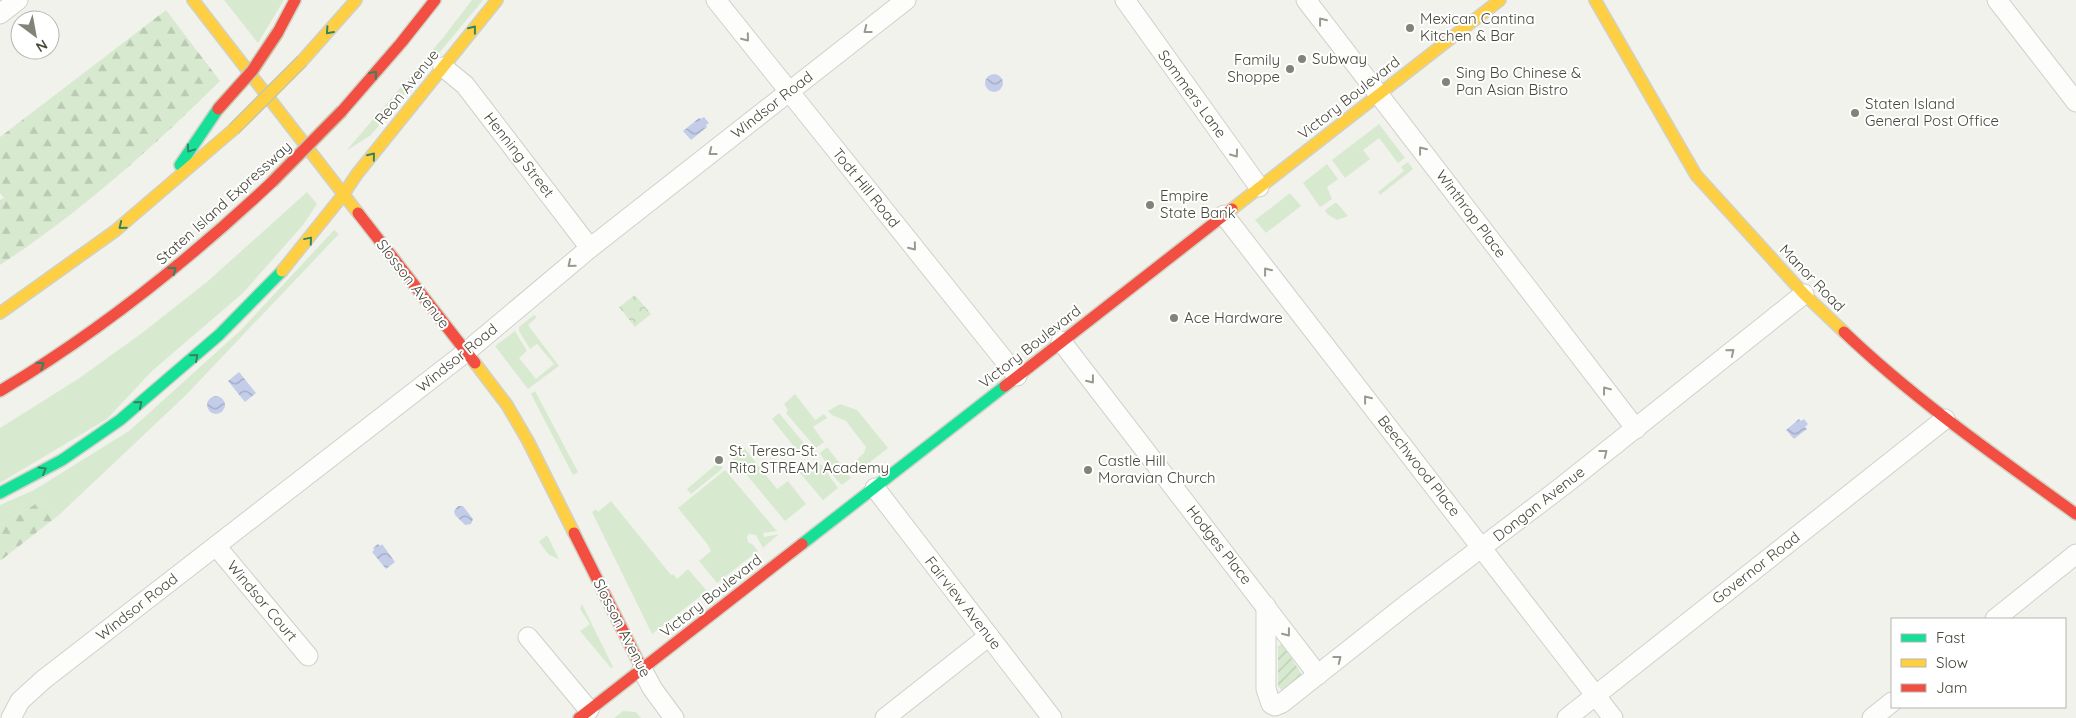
<svg xmlns="http://www.w3.org/2000/svg" width="2076" height="718" viewBox="0 0 2076 718" font-family="Quicksand,sans-serif">
<defs>
<pattern id="forest-firs" width="22" height="20" patternUnits="userSpaceOnUse" patternTransform="scale(1.25)"><rect width="22" height="20" fill="#d7ead0"/><path d="M5 1l3.5 6h-7zM16 11l3.5 6h-7z" fill="#bacab3"/></pattern>
<pattern id="park-crowns" width="20" height="18" patternUnits="userSpaceOnUse" patternTransform="scale(1.25)"><rect width="20" height="18" fill="#d7ead0"/><path d="M2 6a3 3 0 1 1 6 0M12 15a3 3 0 1 1 6 0" fill="none" stroke="#bacab3"/></pattern>
<pattern id="garden-furrows" width="10" height="10" patternUnits="userSpaceOnUse" patternTransform="scale(1.25)"><rect width="10" height="10" fill="#d7ead0"/><path d="M-1 1l2-2M0 10L10 0M9 11l2-2" fill="none" stroke="#bacab3"/></pattern>
<pattern id="water-waves" width="16" height="10" patternUnits="userSpaceOnUse" patternTransform="scale(1.25)"><rect width="16" height="10" fill="#c3cdea"/><path d="M0 5q4-4 8 0t8 0" fill="none" stroke="#a0a8bf"/></pattern>
</defs>
<rect width="100%" height="100%" fill="#f2f2ed"/>
<!-- grass -->
<g fill="#d7ead0">
<polygon points="224,0 284,0 258,43"/>
<polygon points="472,0 483,0 371,135 346,151 442,39"/>
<polygon points="1379,124 1405,158 1398,163 1379,138 1363,150 1370,159 1345,178 1332,160"/>
<polygon points="1408,162 1413,169 1380,195 1378,192 1404,171 1401,167"/>
<polygon points="1327,164 1338,179 1327,187 1332,199 1320,207 1303,183"/>
<polygon points="307,192 317,204 303,225 243,293 152,371 107,419 0,483 0,428 78,379 142,333 208,281"/>
<polygon points="1290,193 1301,206 1266,233 1255,220"/>
<polygon points="1335,203 1337,203 1348,216 1337,220 1327,214 1325,210"/>
<polygon points="334,230 339,234 186,395 59,515 39,502 0,525 0,505 34,490 129,431 241,330"/>
<polygon points="534,315 537,317 528,325 559,366 528,389 495,346 515,331 527,351 519,358 536,379 554,364 537,344 530,349 519,331 519,327"/>
<polygon points="535,391 578,472 573,475 531,394"/>
<polygon points="795,394 815,420 824,414 827,418 813,427 824,442 816,448 786,413 788,410 784,404"/>
<polygon points="840,404 857,410 888,448 855,474 851,465 864,453 866,447 846,421 832,415 828,411"/>
<polygon points="779,413 812,453 803,458 772,419"/>
<polygon points="742,445 777,489 788,481 806,504 785,521 730,455"/>
<polygon points="827,447 851,478 842,485 835,478 820,453"/>
<polygon points="719,462 723,468 691,494 687,489"/>
<polygon points="811,463 815,468 821,464 838,488 823,500 799,472"/>
<polygon points="725,470 777,531 763,533 764,537 779,534 763,548 756,535 749,534 747,537 748,542 753,545 758,551 717,583 699,561 711,551 708,545 678,508"/>
<polygon points="611,501 671,575 673,574 677,579 688,569 707,591 652,634 592,512 596,509 598,512"/>
<polygon points="547,535 559,559 549,555 539,542"/>
<polygon points="582,604 613,667 611,668 580,631 590,624 580,609"/>
<polygon points="623,711 636,712 641,718 614,718"/>
</g>
<!-- forest -->
<g fill="url(#forest-firs)">
<path d="M 166,10 L 220,81 C 152,148 80,213 0,265 L 0,200 L 4,198 L 0,193 L 0,137 Z"/>
<polygon points="39,502 59,515 0,561 0,525"/>
</g>
<!-- park -->
<polygon fill="url(#park-crowns)" points="635,295 651,314 635,327 619,307"/>
<!-- garden -->
<polygon fill="url(#garden-furrows)" points="1282,644 1301,673 1299,678 1282,691 1278,686 1278,647"/>
<!-- water -->
<g fill="url(#water-waves)">
<circle cx="994" cy="83" r="9"/>
<polygon points="704,117 709,123 706,125 707,127 691,140 683,131 699,118 701,119"/>
<polygon points="239,372 256,393 245,402 228,381"/>
<circle cx="216" cy="405" r="9"/>
<polygon points="1799,419 1801,421 1804,419 1808,424 1805,427 1807,429 1794,439 1786,430"/>
<polygon points="458,506 463,506 473,519 471,524 465,525 455,515 454,511"/>
<polygon points="378,544 380,546 382,544 395,562 386,569 372,552 374,550 373,548"/>
</g>
<g fill="none" stroke-linecap="round" stroke-linejoin="round">
<!-- street casing -->
<g stroke="#d0d0cb" stroke-width="21">
<g id="street">
<polyline points="716,0 1017,376"/>
<polyline points="1125,0 1259,187"/>
<polyline points="1306,0 1636,429"/>
<polyline points="1997,0 2076,102"/>
<polyline points="0,14 18,0"/>
<polyline points="443,67 465,85 590,248"/>
<polyline points="1224,215 1613,718"/>
<polyline points="1061,341 1318,675"/>
<polyline points="875,488 1052,718"/>
<polyline points="216,546 308,656"/>
<polyline points="1266,606 1266,689 1271,704 1275,706 1282,703 1407,604 1564,485 1804,294"/>
<polyline points="1995,619 2076,554"/>
<polyline points="528,637 589,710"/>
<polyline points="642,669 652,688 674,718"/>
<polyline points="11,718 20,701 43,680 466,352 590,248 906,0"/>
<polyline points="885,718 989,636"/>
<polyline points="1567,718 1945,419"/>
<polyline points="1872,718 1892,702"/>
</g>
</g>
<!-- fast casing -->
<g stroke="#d0d2c6" stroke-width="14">
<g id="fast">
<polyline points="180,165 218,109"/>
<polyline points="0,493 62,460 120,420 219,335 282,271"/>
<polyline points="802,544 1005,386"/>
</g>
</g>
<!-- slow casing -->
<g stroke="#d0d2c6" stroke-width="14">
<g id="slow">
<polyline points="193,0 358,213"/>
<polyline points="1595,0 1696,175 1804,294 1844,332"/>
<polyline points="302,61 356,0"/>
<polyline points="343,195 357,174 497,0"/>
<polyline points="1232,209 1500,0"/>
<polyline points="282,271 343,195"/>
<polyline points="0,313 115,231 234,129"/>
<polyline points="475,363 507,405 528,441 574,533"/>
</g>
</g>
<!-- jam casing -->
<g stroke="#d0d2c6" stroke-width="14">
<g id="jam">
<polyline points="278,32 295,0"/>
<polyline points="342,111 401,43 435,0"/>
<polyline points="358,213 475,363"/>
<path d="M 1844,332 C 1915,400 1996,456 2076,514"/>
<polyline points="1005,386 1232,209"/>
<path d="M 0,391 C 99,332 188,261 272,182"/>
<polyline points="574,533 642,669"/>
<polyline points="579,718 802,544"/>
</g>
</g>
<!-- street -->
<use href="#street" stroke="#fdfdfc" stroke-width="19"/>
<!-- fast -->
<use href="#fast" stroke="#16e098" stroke-width="11"/>
<!-- slow -->
<use href="#slow" stroke="#ffcf43" stroke-width="11"/>
<!-- jam -->
<use href="#jam" stroke="#f24e42" stroke-width="11"/>
<!-- slow-bridge casing -->
<g stroke="#c7c6ac" stroke-width="14" stroke-linecap="butt">
<polyline id="slow-bridge" points="234,129 302,61"/>
</g>
<!-- jam-bridge casing -->
<g stroke="#c7c6ac" stroke-width="14" stroke-linecap="butt">
<g id="jam-bridge">
<polyline points="218,109 252,71 278,32"/>
<polyline points="272,182 342,111"/>
</g>
</g>
<!-- slow-bridge -->
<use href="#slow-bridge" stroke="#ffcf43" stroke-width="11"/>
<!-- jam-bridge -->
<use href="#jam-bridge" stroke="#f24e42" stroke-width="11"/>
</g>
<!-- one-way arrows -->
<defs><path id="oneway-chevron" d="M-2-3.5L2.5 0L-2 3.5" fill="none" stroke-width="1.6" stroke-linecap="round" stroke-linejoin="round" transform="scale(1.25)"/></defs>
<g stroke="#999991">
<use href="#oneway-chevron" transform="translate(1322 21) rotate(-128)"/>
<use href="#oneway-chevron" transform="translate(867 30) rotate(142)"/>
<use href="#oneway-chevron" transform="translate(746 38) rotate(51)"/>
<use href="#oneway-chevron" transform="translate(1422 150) rotate(-128)"/>
<use href="#oneway-chevron" transform="translate(712 152) rotate(142)"/>
<use href="#oneway-chevron" transform="translate(1235 154) rotate(54)"/>
<use href="#oneway-chevron" transform="translate(913 247) rotate(51)"/>
<use href="#oneway-chevron" transform="translate(571 264) rotate(140)"/>
<use href="#oneway-chevron" transform="translate(1267 271) rotate(-128)"/>
<use href="#oneway-chevron" transform="translate(1731 352) rotate(-39)"/>
<use href="#oneway-chevron" transform="translate(1091 380) rotate(52)"/>
<use href="#oneway-chevron" transform="translate(1606 390) rotate(-127)"/>
<use href="#oneway-chevron" transform="translate(1367 399) rotate(-128)"/>
<use href="#oneway-chevron" transform="translate(1604 453) rotate(-38)"/>
<use href="#oneway-chevron" transform="translate(1287 633) rotate(52)"/>
<use href="#oneway-chevron" transform="translate(1338 659) rotate(-38)"/>
</g>
<g stroke="#338460">
<use href="#oneway-chevron" transform="translate(473 29) rotate(-52)"/>
<use href="#oneway-chevron" transform="translate(329 31) rotate(132)"/>
<use href="#oneway-chevron" transform="translate(374 74) rotate(-50)"/>
<use href="#oneway-chevron" transform="translate(190 149) rotate(124)"/>
<use href="#oneway-chevron" transform="translate(372 156) rotate(-51)"/>
<use href="#oneway-chevron" transform="translate(122 226) rotate(141)"/>
<use href="#oneway-chevron" transform="translate(309 240) rotate(-50)"/>
<use href="#oneway-chevron" transform="translate(173 270) rotate(-38)"/>
<use href="#oneway-chevron" transform="translate(195 357) rotate(-41)"/>
<use href="#oneway-chevron" transform="translate(41 365) rotate(-34)"/>
<use href="#oneway-chevron" transform="translate(139 404) rotate(-40)"/>
<use href="#oneway-chevron" transform="translate(43 470) rotate(-30)"/>
</g>
<!-- markers -->
<g fill="#838379" stroke="#fff" stroke-width="2">
<circle cx="1410" cy="28" r="5"/>
<circle cx="1302" cy="59" r="5"/>
<circle cx="1290" cy="69" r="5"/>
<circle cx="1446" cy="82" r="5"/>
<circle cx="1855" cy="113" r="5"/>
<circle cx="1150" cy="205" r="5"/>
<circle cx="1174" cy="318" r="5"/>
<circle cx="719" cy="460" r="5"/>
<circle cx="1088" cy="470" r="5"/>
</g>
<g text-anchor="middle" stroke-width="4" stroke-linejoin="round" paint-order="stroke">
<!-- poi labels -->
<g font-size="15" fill="#47473a" stroke="#fff" text-anchor="start">
<text x="1420" y="24">Mexican Cantina<tspan x="1420" dy="17">Kitchen &amp; Bar</tspan></text>
<text x="1312" y="64">Subway</text>
<text x="1280" y="65" text-anchor="end">Family<tspan x="1280" dy="17">Shoppe</tspan></text>
<text x="1456" y="78">Sing Bo Chinese &amp;<tspan x="1456" dy="17">Pan Asian Bistro</tspan></text>
<text x="1865" y="109">Staten Island<tspan x="1865" dy="17">General Post Office</tspan></text>
<text x="1160" y="201">Empire<tspan x="1160" dy="17">State Bank</tspan></text>
<text x="1184" y="323">Ace Hardware</text>
<text x="729" y="456">St. Teresa-St.<tspan x="729" dy="17">Rita STREAM Academy</tspan></text>
<text x="1098" y="466">Castle Hill<tspan x="1098" dy="17">Moravian Church</tspan></text>
</g>
<!-- street labels -->
<g font-size="15" fill="#47473a" stroke="#fff">
<text transform="translate(407 87) rotate(-51)" y="5">Reon Avenue</text>
<text transform="translate(1192 94) rotate(54)" y="5">Sommers Lane</text>
<text transform="translate(1349 98) rotate(-38)" y="5">Victory Boulevard</text>
<text transform="translate(772 105) rotate(-38)" y="5">Windsor Road</text>
<text transform="translate(519 155) rotate(52)" y="5">Henning Street</text>
<text transform="translate(866 188) rotate(51)" y="5">Todt Hill Road</text>
<text transform="translate(224 203) rotate(-42)" y="5">Staten Island Expressway</text>
<text transform="translate(1471 214) rotate(53)" y="5">Winthrop Place</text>
<text transform="translate(1812 278) rotate(46)" y="5">Manor Road</text>
<text transform="translate(413 284) rotate(52)" y="5">Slosson Avenue</text>
<text transform="translate(1030 347) rotate(-38)" y="5">Victory Boulevard</text>
<text transform="translate(457 358) rotate(-39)" y="5">Windsor Road</text>
<text transform="translate(1419 466) rotate(52)" y="5">Beechwood Place</text>
<text transform="translate(1539 504) rotate(-38)" y="5">Dongan Avenue</text>
<text transform="translate(1219 545) rotate(52)" y="5">Hodges Place</text>
<text transform="translate(1756 568) rotate(-38)" y="5">Governor Road</text>
<text transform="translate(711 596) rotate(-38)" y="5">Victory Boulevard</text>
<text transform="translate(262 601) rotate(50)" y="5">Windsor Court</text>
<text transform="translate(963 603) rotate(52)" y="5">Fairview Avenue</text>
<text transform="translate(137 607) rotate(-38)" y="5">Windsor Road</text>
<text transform="translate(622 628) rotate(63)" y="5">Slosson Avenue</text>
</g>
</g>
<!-- legend -->
<rect x="1891" y="618" width="175" height="90" fill="#ffffff" stroke="#b5b5b0"/>
<rect x="1901" y="634" width="25" height="8" fill="#16e098" stroke="#b5b5b0"/>
<text x="1936" y="643" font-size="15" fill="#47473a">Fast</text>
<rect x="1901" y="659" width="25" height="8" fill="#ffcf43" stroke="#b5b5b0"/>
<text x="1936" y="668" font-size="15" fill="#47473a">Slow</text>
<rect x="1901" y="684" width="25" height="8" fill="#f24e42" stroke="#b5b5b0"/>
<text x="1936" y="693" font-size="15" fill="#47473a">Jam</text>
<!-- north arrow -->
<g transform="translate(35 35) rotate(148)"><circle r="24" fill="#ffffff" stroke="#b5b5b0"/>
<path d="M0-4L9 19L0 12L-9 19Z" fill="#838379"/>
<text y="-8" font-size="14" font-weight="bold" text-anchor="middle" fill="#47473a">N</text>
</g>
</svg>
